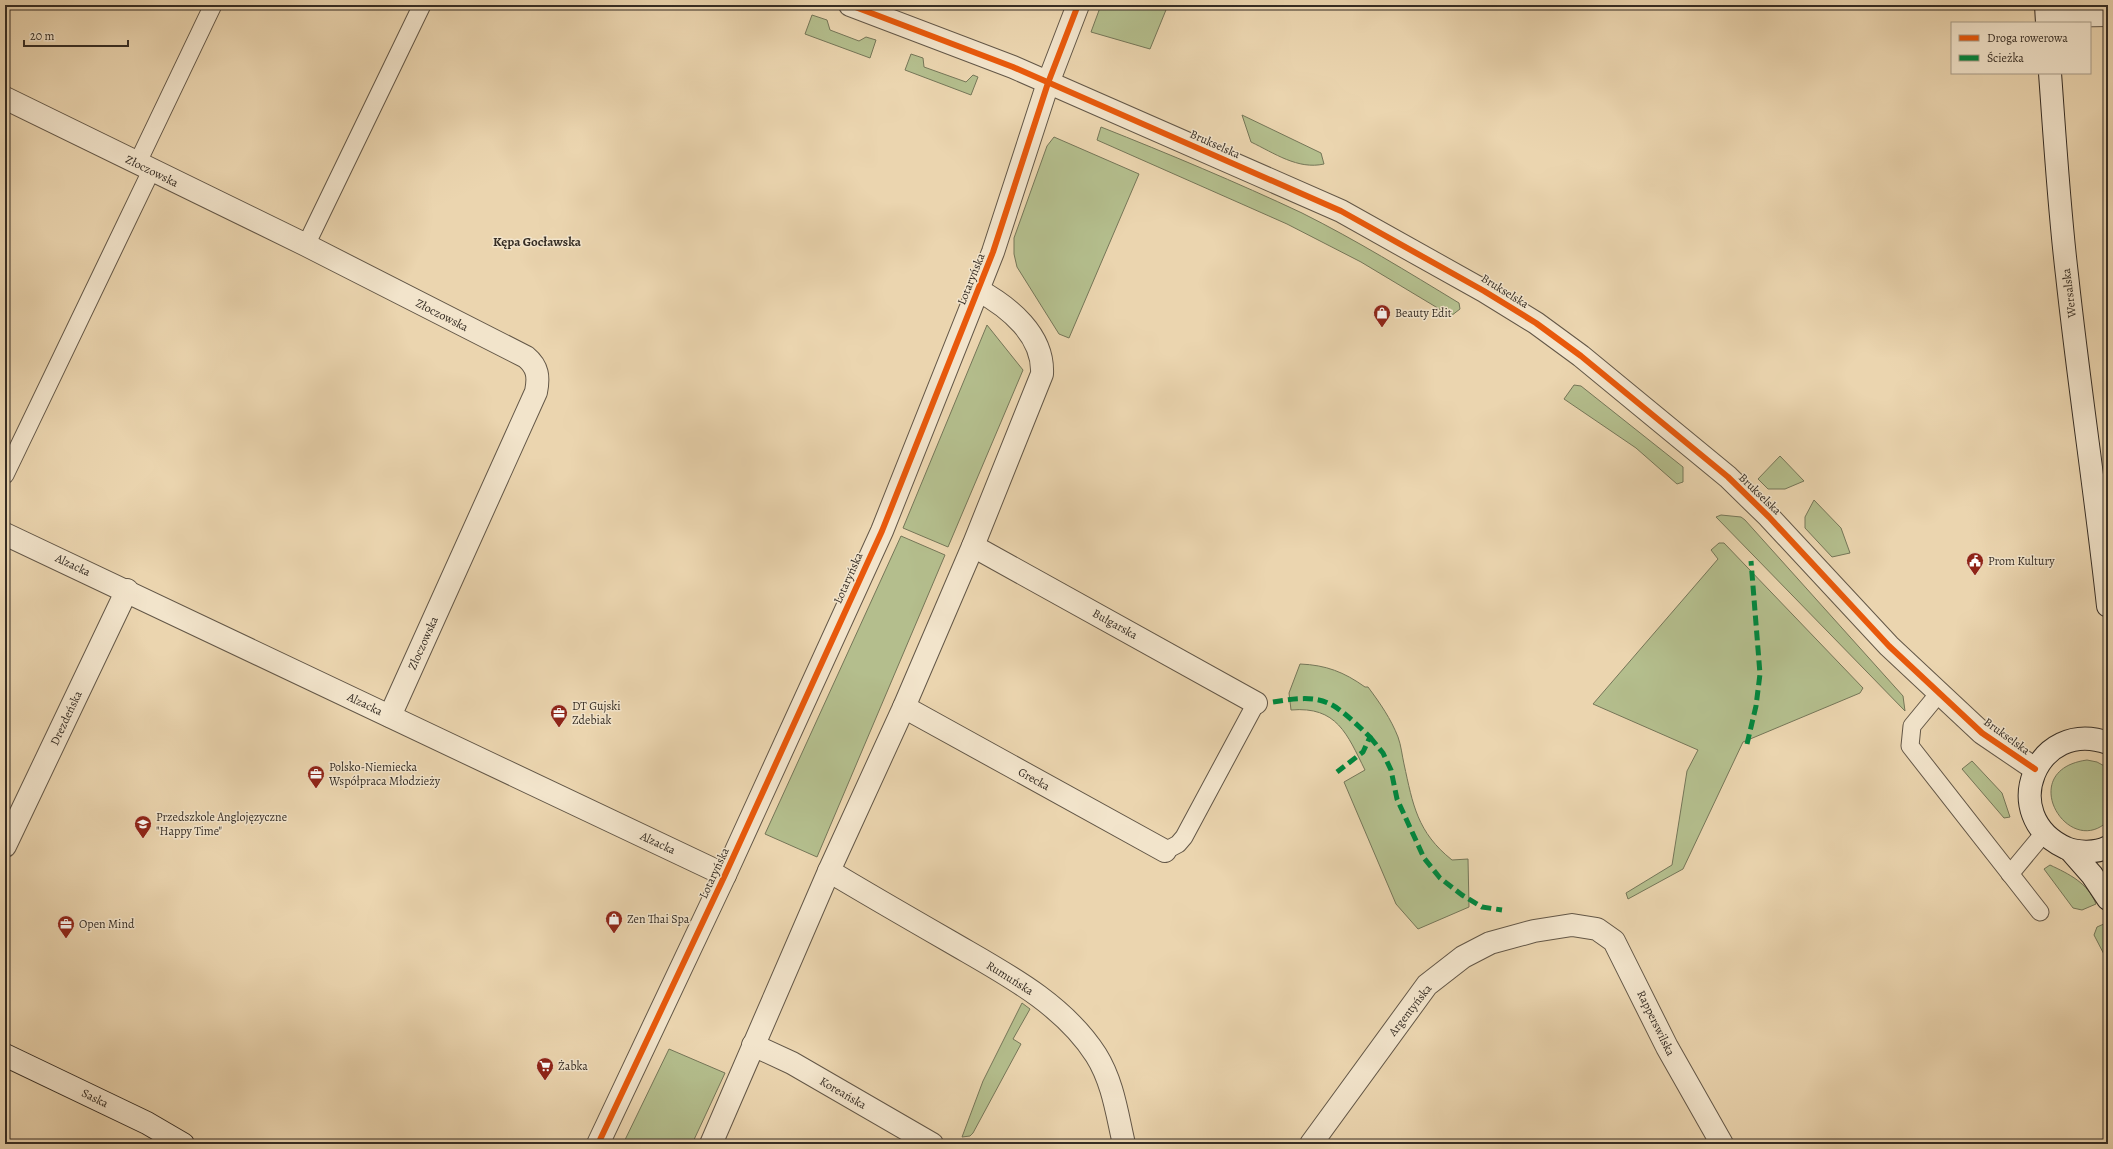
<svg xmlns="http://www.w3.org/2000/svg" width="2113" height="1149" viewBox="0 0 2113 1149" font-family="Alegreya,serif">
<rect width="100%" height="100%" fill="#ebd5af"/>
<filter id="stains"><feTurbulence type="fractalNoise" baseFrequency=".005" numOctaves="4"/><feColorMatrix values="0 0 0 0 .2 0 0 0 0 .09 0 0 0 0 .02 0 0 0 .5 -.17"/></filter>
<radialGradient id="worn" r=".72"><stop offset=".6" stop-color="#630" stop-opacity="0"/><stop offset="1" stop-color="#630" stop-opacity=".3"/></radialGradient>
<!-- green -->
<g fill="#b4be8d" stroke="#757658">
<polygon points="1101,5 1168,5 1150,49 1091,32"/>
<polygon points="812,15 827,20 830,30 859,41 866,37 876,40 870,58 805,34"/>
<polygon points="911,54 923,58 924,67 966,82 973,75 978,77 971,95 905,70"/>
<path d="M 1242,115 L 1321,153 L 1324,164 C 1298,170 1274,153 1251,142 Z"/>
<path d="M 1101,127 C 1169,154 1236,182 1302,213 C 1356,240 1408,272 1459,303 L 1460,309 L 1451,316 L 1361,262 L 1287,224 L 1097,140 Z"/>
<polygon points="1054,137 1139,174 1069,338 1059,334 1017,267 1014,254 1014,238 1047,146"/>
<polygon points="987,325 1023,370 948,547 903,528"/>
<polygon points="1574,385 1581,386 1683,467 1683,482 1677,484 1636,448 1564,399"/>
<polygon points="1780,456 1804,481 1785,489 1768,489 1758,479"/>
<polygon points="1814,500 1841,528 1850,553 1832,557 1805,528 1805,517"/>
<polygon points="1721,515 1741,517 1745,520 1903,696 1905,711 1716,517"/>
<polygon points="901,536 945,555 817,857 765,834"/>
<polygon points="1719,543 1724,543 1863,688 1860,693 1743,742 1683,869 1628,899 1626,893 1672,865 1687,771 1698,750 1593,704 1718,559 1711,550"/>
<path d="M 1300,664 C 1326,665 1344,672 1365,687 L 1368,687 C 1380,703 1391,719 1398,737 C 1401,745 1402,755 1404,764 C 1413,805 1417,832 1452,860 L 1468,859 L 1469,907 L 1418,929 L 1396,904 L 1344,782 L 1365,770 C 1347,734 1337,706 1291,710 L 1289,693 Z"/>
<path d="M 2087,760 L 2097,762 L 2108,768 L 2108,821 C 2068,860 2014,770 2087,760 Z"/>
<polygon points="1972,761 2002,793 2010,817 2004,818 1962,769"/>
<path d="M 2050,865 C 2069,874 2088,883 2096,904 L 2082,910 L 2073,908 L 2044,869 Z"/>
<polygon points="2106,923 2108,928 2108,962 2094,935 2097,927"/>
<polygon points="1022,1003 1030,1009 1013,1039 1021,1044 973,1133 970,1136 962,1137 983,1081"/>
<polygon points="669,1049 725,1073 692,1144 623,1144"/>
</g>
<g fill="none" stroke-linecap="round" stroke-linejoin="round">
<!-- lane casing -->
<g stroke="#635747" stroke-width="19">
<g id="lane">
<polyline points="137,164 213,5"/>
<polyline points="306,245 422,5"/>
<polyline points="5,475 151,171"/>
<polyline points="1940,692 1912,726 1910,746 2040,912"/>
<polyline points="1165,851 1178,844 1184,837 1256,703"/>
<polyline points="2010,874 2044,833"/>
</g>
</g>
<!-- street casing -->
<g stroke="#635747" stroke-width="24">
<g id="street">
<polyline points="850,5 1013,67 1341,211 1484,291 1536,323 1581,356 1728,477 1769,517 1889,646 1982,733 2035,769"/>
<polyline points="2047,16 2108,15"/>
<path d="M 5,98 L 306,245 L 526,357 C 538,367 539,377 536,392 L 390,716"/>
<polyline points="5,534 725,875"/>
<polyline points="973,546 1256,703"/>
<polyline points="904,707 1165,851"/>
<polyline points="5,846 127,590"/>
<path d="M 829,871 C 869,895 909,918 949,941 C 1002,972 1062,1002 1096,1055 C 1113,1082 1117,1114 1124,1144"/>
<polyline points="753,1045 792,1063 932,1144"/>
<polyline points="598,1144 725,875 882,531 993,252 1048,83 1078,5"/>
<path d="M 711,1144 L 829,871 L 904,707 L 973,546 L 1042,374 C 1044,335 1009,307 978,290"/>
<polyline points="1311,1144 1427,985 1463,957 1490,943 1534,931 1572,925 1597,929 1614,941 1667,1047 1722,1144"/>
</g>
</g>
<!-- secondary casing -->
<g stroke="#362d24" stroke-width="24">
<g id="secondary">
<polyline points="2046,5 2047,23"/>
<path d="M 2050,73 C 2055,141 2059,208 2067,275 C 2079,386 2096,496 2108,606"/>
<path d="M 2108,743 C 2037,717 1996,816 2066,848 C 2078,853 2096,853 2108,847"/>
<polyline points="2070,850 2092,875 2108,899"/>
<polyline points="5,1055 147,1123 183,1144"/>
</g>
</g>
<!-- lane -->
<use href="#lane" stroke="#f2e4cb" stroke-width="17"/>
<!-- street -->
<use href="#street" stroke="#f2e4cb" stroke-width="22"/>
<!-- secondary -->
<use href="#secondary" stroke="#f2e4cb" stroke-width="22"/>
<!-- quiet -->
<g stroke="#00873e" stroke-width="5" stroke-dasharray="10 5" stroke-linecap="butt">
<path d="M 1273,702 C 1326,693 1332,701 1370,737 L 1363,752 L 1337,772"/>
<polyline points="1370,737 1383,753 1391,770 1397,799 1424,858 1440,878 1462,895 1482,907 1502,910"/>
<polyline points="1747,744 1756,706 1760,674 1751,561"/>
</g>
<!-- cycleway casing -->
<g stroke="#f2e4cb" stroke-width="8">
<g id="cycleway">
<polyline points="850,5 1013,67 1341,211 1484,291 1536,323 1581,356 1728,477 1769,517 1889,646 1982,733 2035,769"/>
<polyline points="598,1144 725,875 882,531 993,252 1048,83 1078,5"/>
</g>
</g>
<!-- cycleway -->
<use href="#cycleway" stroke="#e8590c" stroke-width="6"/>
</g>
<!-- icons -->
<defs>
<g id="shop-pin" transform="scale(0.9)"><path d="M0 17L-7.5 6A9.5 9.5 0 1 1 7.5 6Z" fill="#8f2418" stroke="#f2e4cb"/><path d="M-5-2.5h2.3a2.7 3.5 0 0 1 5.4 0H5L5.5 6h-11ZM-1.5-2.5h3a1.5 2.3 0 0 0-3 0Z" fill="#fff"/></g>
<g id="civic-pin" transform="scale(0.9)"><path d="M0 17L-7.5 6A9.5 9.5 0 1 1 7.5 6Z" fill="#8f2418" stroke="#f2e4cb"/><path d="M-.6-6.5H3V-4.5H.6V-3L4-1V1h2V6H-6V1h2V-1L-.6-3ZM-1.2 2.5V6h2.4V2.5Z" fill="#fff"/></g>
<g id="office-pin" transform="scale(0.9)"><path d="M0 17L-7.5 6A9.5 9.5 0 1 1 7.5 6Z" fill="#8f2418" stroke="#f2e4cb"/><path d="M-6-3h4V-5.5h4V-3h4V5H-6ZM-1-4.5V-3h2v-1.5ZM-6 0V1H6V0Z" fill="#fff"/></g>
<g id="school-pin" transform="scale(0.9)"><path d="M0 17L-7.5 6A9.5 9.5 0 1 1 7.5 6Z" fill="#8f2418" stroke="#f2e4cb"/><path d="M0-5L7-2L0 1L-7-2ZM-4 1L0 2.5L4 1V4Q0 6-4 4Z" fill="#fff"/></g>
<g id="supermarket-pin" transform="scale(0.9)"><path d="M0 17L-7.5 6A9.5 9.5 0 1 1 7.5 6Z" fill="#8f2418" stroke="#f2e4cb"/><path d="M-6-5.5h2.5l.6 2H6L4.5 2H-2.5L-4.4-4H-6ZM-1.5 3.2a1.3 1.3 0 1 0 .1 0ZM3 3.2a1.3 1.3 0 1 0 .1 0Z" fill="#fff"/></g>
</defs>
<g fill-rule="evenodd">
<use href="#shop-pin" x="1382" y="313"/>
<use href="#civic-pin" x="1975" y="561"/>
<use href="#office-pin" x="559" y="713"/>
<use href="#office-pin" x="316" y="774"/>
<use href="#school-pin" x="143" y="824"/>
<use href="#shop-pin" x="614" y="919"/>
<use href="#office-pin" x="66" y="924"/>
<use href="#supermarket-pin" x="545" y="1066"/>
</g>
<g text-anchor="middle" stroke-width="3" stroke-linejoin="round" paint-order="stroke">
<!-- street labels -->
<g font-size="12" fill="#362d24" stroke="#f2e4cb">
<text transform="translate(1215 144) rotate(24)" y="4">Brukselska</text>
<text transform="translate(152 171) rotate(26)" y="4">Złoczowska</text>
<text transform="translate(971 279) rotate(-68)" y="4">Lotaryńska</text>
<text transform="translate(1505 291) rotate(32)" y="4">Brukselska</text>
<text transform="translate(2069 293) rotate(-97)" y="4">Wersalska</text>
<text transform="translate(442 315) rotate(27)" y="4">Złoczowska</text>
<text transform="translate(1760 494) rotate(44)" y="4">Brukselska</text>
<text transform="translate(73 565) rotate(25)" y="4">Alzacka</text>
<text transform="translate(848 578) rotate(-66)" y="4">Lotaryńska</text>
<text transform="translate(1115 624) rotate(29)" y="4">Bułgarska</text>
<text transform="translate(423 643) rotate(-66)" y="4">Złoczowska</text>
<text transform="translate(365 704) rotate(26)" y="4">Alzacka</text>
<text transform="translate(66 718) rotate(-65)" y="4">Drezdeńska</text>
<text transform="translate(2007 736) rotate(36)" y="4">Brukselska</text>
<text transform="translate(1034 779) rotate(29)" y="4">Grecka</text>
<text transform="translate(658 843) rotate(25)" y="4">Alzacka</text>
<text transform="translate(714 873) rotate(-65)" y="4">Lotaryńska</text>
<text transform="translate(1010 978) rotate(32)" y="4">Rumuńska</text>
<text transform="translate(1410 1010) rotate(-52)" y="4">Argentyńska</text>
<text transform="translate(1656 1023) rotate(64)" y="4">Rapperswilska</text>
<text transform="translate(843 1093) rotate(30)" y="4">Koreańska</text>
<text transform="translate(95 1098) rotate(26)" y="4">Saska</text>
</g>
<!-- poi labels -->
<g font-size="12" fill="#362d24" stroke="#f2e4cb" text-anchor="start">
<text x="1395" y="317">Beauty Edit</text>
<text x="1988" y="565">Prom Kultury</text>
<text x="572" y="710">DT Gujski<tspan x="572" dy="14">Zdebiak</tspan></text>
<text x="329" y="771">Polsko-Niemiecka<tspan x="329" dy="14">Współpraca Młodzieży</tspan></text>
<text x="156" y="821">Przedszkole Anglojęzyczne<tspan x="156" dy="14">"Happy Time"</tspan></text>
<text x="627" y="923">Zen Thai Spa</text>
<text x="79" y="928">Open Mind</text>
<text x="558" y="1070">Żabka</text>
</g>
<!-- neighbourhood labels -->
<g font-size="13" font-weight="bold" fill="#362d24" stroke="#f2e4cb">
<text x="537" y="246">Kępa Gocławska</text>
</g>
</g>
<!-- margin -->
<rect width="2113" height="1149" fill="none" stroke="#ebd5af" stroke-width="20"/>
<rect x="6" y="6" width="2101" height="1137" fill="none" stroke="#362d24" stroke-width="2"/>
<rect x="10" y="10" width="2093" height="1129" fill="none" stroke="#362d24"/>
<!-- legend -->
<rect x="1951" y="22" width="140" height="52" fill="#f2e4cb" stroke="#a79b88"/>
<rect x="1959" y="35" width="20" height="6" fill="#e8590c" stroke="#a79b88"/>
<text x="1987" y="42" font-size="12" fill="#362d24">Droga rowerowa</text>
<rect x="1959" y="55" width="20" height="6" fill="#00873e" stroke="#a79b88"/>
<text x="1987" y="62" font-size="12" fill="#362d24">Ścieżka</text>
<!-- scale -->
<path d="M24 40v6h104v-6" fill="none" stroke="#362d24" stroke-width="2"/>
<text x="30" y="40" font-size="12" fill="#362d24" stroke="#f2e4cb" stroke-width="3" paint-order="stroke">20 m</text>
<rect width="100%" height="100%" filter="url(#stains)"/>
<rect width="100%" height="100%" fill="url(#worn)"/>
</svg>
